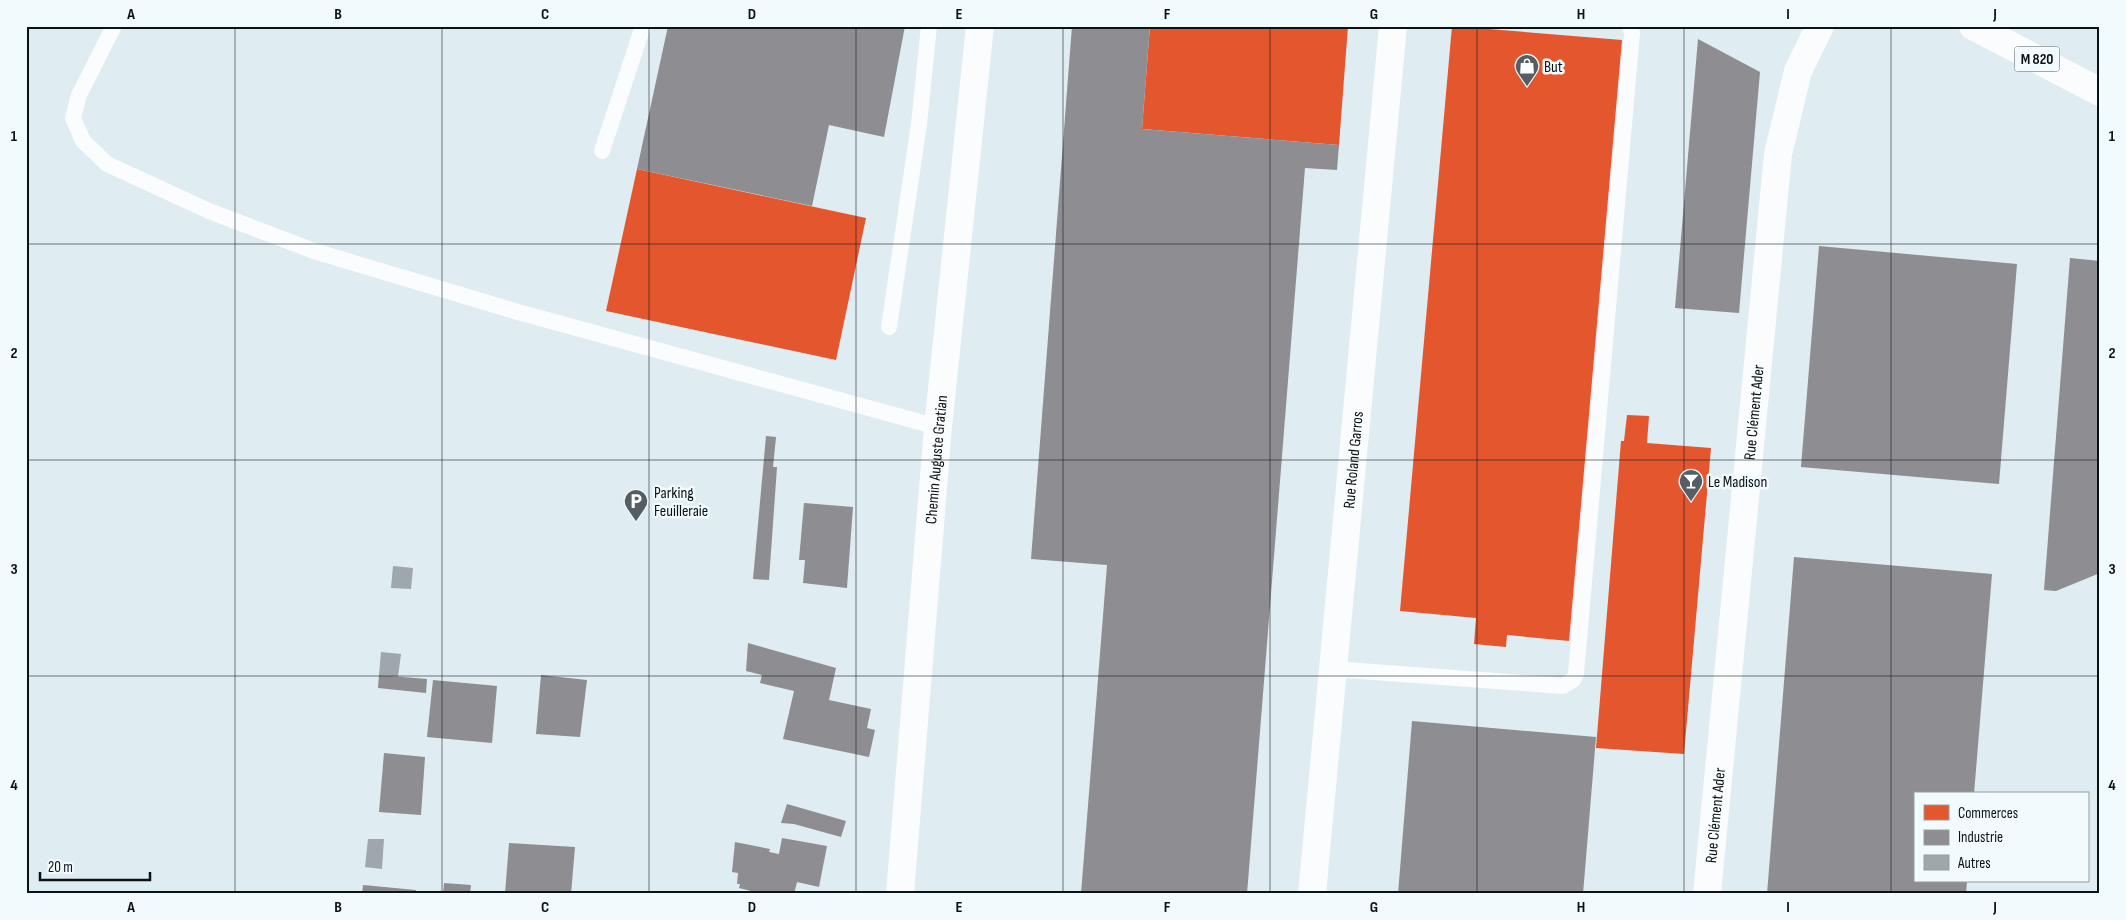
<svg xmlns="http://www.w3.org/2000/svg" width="2126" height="920" viewBox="0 0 2126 920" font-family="'Sofia Sans Condensed',sans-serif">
<rect width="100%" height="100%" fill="#dfecf1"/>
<!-- shops -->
<g fill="#e4572e">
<polygon points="1150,26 1348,26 1339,145 1142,129"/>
<polygon points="1452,26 1622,40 1569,641 1507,635 1506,647 1474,644 1476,618 1400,611"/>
<polygon points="637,169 866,218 836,360 606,311"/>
<polygon points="1627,415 1649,416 1647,443 1711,448 1684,754 1596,748 1621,441 1624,441"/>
</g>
<!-- industry -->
<g fill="#8d8d92">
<polygon points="668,26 905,26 884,137 829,125 812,206 637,169"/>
<polygon points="1072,26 1150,26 1142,129 1339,145 1337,170 1305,168 1247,894 1081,894 1107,565 1031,559"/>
<polygon points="1698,39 1760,72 1739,313 1675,308"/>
<polygon points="1819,246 2017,264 1999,484 1801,467"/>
<polygon points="2070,258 2100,261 2100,573 2056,591 2044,590"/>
<polygon points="766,436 776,437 773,467 777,467 769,580 753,579"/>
<polygon points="804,503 853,507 847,588 803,583 805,560 799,560"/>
<polygon points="1794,557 1992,574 1974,794 1915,794 1915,881 1967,881 1966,894 1767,894"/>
<polygon points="748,643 836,668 829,700 871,709 867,728 875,730 869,757 783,739 794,691 760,683 762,675 746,671"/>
<polygon points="379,675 427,679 426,693 378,688"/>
<polygon points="541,675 587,680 580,737 536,734"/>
<polygon points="433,680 497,686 492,743 427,737"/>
<polygon points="1412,721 1596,737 1583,894 1398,894"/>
<polygon points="384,753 425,757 421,815 379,812"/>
<polygon points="787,804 846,821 841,837 794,824 781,823"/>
<polygon points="782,838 827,846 819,887 797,882 794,894 763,894 739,888 740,884 737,884 738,873 732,872 735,842 770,849 769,852 779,854"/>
<polygon points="509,843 575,847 571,894 505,894"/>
<polygon points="444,883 471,885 470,894 443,894"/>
<polygon points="363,885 416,890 416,894 362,894"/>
</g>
<!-- building -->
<g fill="#9ea7ab">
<polygon points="393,566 413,568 411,589 391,588"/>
<polygon points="381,652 401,654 398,677 379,675"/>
<polygon points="368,839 384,839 382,869 365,867"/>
</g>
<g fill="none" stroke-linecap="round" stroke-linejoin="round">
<!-- service -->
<g stroke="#fafcfd" stroke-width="16">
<polyline points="114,26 79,95 73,118 83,141 107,164 209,211 314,251 518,312 938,427"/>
<polyline points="602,151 643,26"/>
<polyline points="889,327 919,124 929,26"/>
<polyline points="1333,669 1563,686 1573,680 1576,674 1632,33 1630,26"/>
</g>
<!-- minor -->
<g stroke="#fafcfd" stroke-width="28">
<path id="s1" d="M 900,894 L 938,427 L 980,26"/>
<path id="s2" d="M 1312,894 L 1393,26"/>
<path id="s3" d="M 1707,894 L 1778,154 L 1798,71 L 1820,26"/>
</g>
<!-- primary -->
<polyline stroke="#fafcfd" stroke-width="28" points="1973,26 2100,92"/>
</g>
<!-- grid -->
<path fill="none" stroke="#0a1215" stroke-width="1" stroke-opacity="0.55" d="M 235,26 L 235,894M 442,26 L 442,894M 649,26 L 649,894M 856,26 L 856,894M 1063,26 L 1063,894M 1270,26 L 1270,894M 1477,26 L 1477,894M 1684,26 L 1684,894M 1891,26 L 1891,894M 26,244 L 2100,244M 26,460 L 2100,460M 26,676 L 2100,676"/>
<!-- icons -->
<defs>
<g id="shop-pin" transform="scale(1.25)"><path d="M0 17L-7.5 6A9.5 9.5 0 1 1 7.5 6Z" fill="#555e62" stroke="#f1fafd"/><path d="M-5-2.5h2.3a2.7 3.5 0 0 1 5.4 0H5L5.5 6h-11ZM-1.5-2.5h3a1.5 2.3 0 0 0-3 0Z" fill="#fff"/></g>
<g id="bar-pin" transform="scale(1.25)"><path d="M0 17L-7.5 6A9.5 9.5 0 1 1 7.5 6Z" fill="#555e62" stroke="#f1fafd"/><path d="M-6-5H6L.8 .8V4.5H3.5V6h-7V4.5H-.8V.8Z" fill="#fff"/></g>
<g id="parking-pin" transform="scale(1.25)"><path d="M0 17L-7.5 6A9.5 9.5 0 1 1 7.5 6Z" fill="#555e62" stroke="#f1fafd"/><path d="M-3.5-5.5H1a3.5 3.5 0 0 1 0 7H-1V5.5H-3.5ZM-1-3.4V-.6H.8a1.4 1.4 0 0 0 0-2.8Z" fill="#fff"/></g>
</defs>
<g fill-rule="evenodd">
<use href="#shop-pin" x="1527" y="66"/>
<use href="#bar-pin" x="1691" y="481"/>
<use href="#parking-pin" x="636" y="501"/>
</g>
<g text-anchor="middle" stroke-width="5" stroke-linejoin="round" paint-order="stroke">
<!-- shield labels -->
<rect fill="#f1fafd" stroke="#4f585b" stroke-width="1" x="2014.5" y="46.5" width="45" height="25" rx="4"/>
<g font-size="15" font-weight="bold" fill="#0a1215">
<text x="2037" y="64">M 820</text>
</g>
<!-- poi labels -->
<g font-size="16" fill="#0a1215" stroke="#f1fafd" text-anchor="start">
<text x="1544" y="72">But</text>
<text x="1708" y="487">Le Madison</text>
<text x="654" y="498">Parking<tspan x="654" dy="18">Feuilleraie</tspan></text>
</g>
<!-- street labels -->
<g font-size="16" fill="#0a1215" stroke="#f1fafd">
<text dy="6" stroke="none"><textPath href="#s3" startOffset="484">Rue Clément Ader</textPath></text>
<text dy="6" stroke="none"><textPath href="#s1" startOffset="436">Chemin Auguste Gratian</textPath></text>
<text dy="6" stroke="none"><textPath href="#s2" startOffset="436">Rue Roland Garros</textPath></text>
<text dy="6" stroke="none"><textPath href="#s3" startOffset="79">Rue Clément Ader</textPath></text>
</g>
</g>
<!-- border -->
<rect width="2126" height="920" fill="none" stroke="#f1fafd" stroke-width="55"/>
<!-- legend -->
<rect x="1914" y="792" width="175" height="90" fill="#f1fafd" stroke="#959da0"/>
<rect x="1924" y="805" width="25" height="15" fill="#e4572e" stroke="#959da0"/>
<text x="1958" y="818" font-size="15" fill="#0a1215">Commerces</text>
<rect x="1924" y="830" width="25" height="15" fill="#8d8d92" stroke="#959da0"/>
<text x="1958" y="842" font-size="15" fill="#0a1215">Industrie</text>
<rect x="1924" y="855" width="25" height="15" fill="#9ea7ab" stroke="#959da0"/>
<text x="1958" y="868" font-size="15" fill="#0a1215">Autres</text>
<!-- scale -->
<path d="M40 872v8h110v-8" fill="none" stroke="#0a1215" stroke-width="2.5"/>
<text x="48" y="872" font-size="15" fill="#0a1215" stroke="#f1fafd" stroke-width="4" paint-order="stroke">20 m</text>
<rect x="28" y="28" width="2070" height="864" fill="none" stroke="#0a1215" stroke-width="2"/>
<g font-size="16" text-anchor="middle" font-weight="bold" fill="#0a1215">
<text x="131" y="19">A</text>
<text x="338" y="19">B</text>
<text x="545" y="19">C</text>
<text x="752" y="19">D</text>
<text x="959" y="19">E</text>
<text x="1167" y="19">F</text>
<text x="1374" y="19">G</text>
<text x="1581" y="19">H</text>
<text x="1788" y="19">I</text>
<text x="1995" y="19">J</text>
<text x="14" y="141">1</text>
<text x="2112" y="141">1</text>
<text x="14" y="358">2</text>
<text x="2112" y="358">2</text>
<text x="14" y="574">3</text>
<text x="2112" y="574">3</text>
<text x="14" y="790">4</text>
<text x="2112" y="790">4</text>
<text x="131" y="912">A</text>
<text x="338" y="912">B</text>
<text x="545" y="912">C</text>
<text x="752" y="912">D</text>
<text x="959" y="912">E</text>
<text x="1167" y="912">F</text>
<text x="1374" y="912">G</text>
<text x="1581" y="912">H</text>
<text x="1788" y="912">I</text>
<text x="1995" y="912">J</text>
</g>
</svg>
